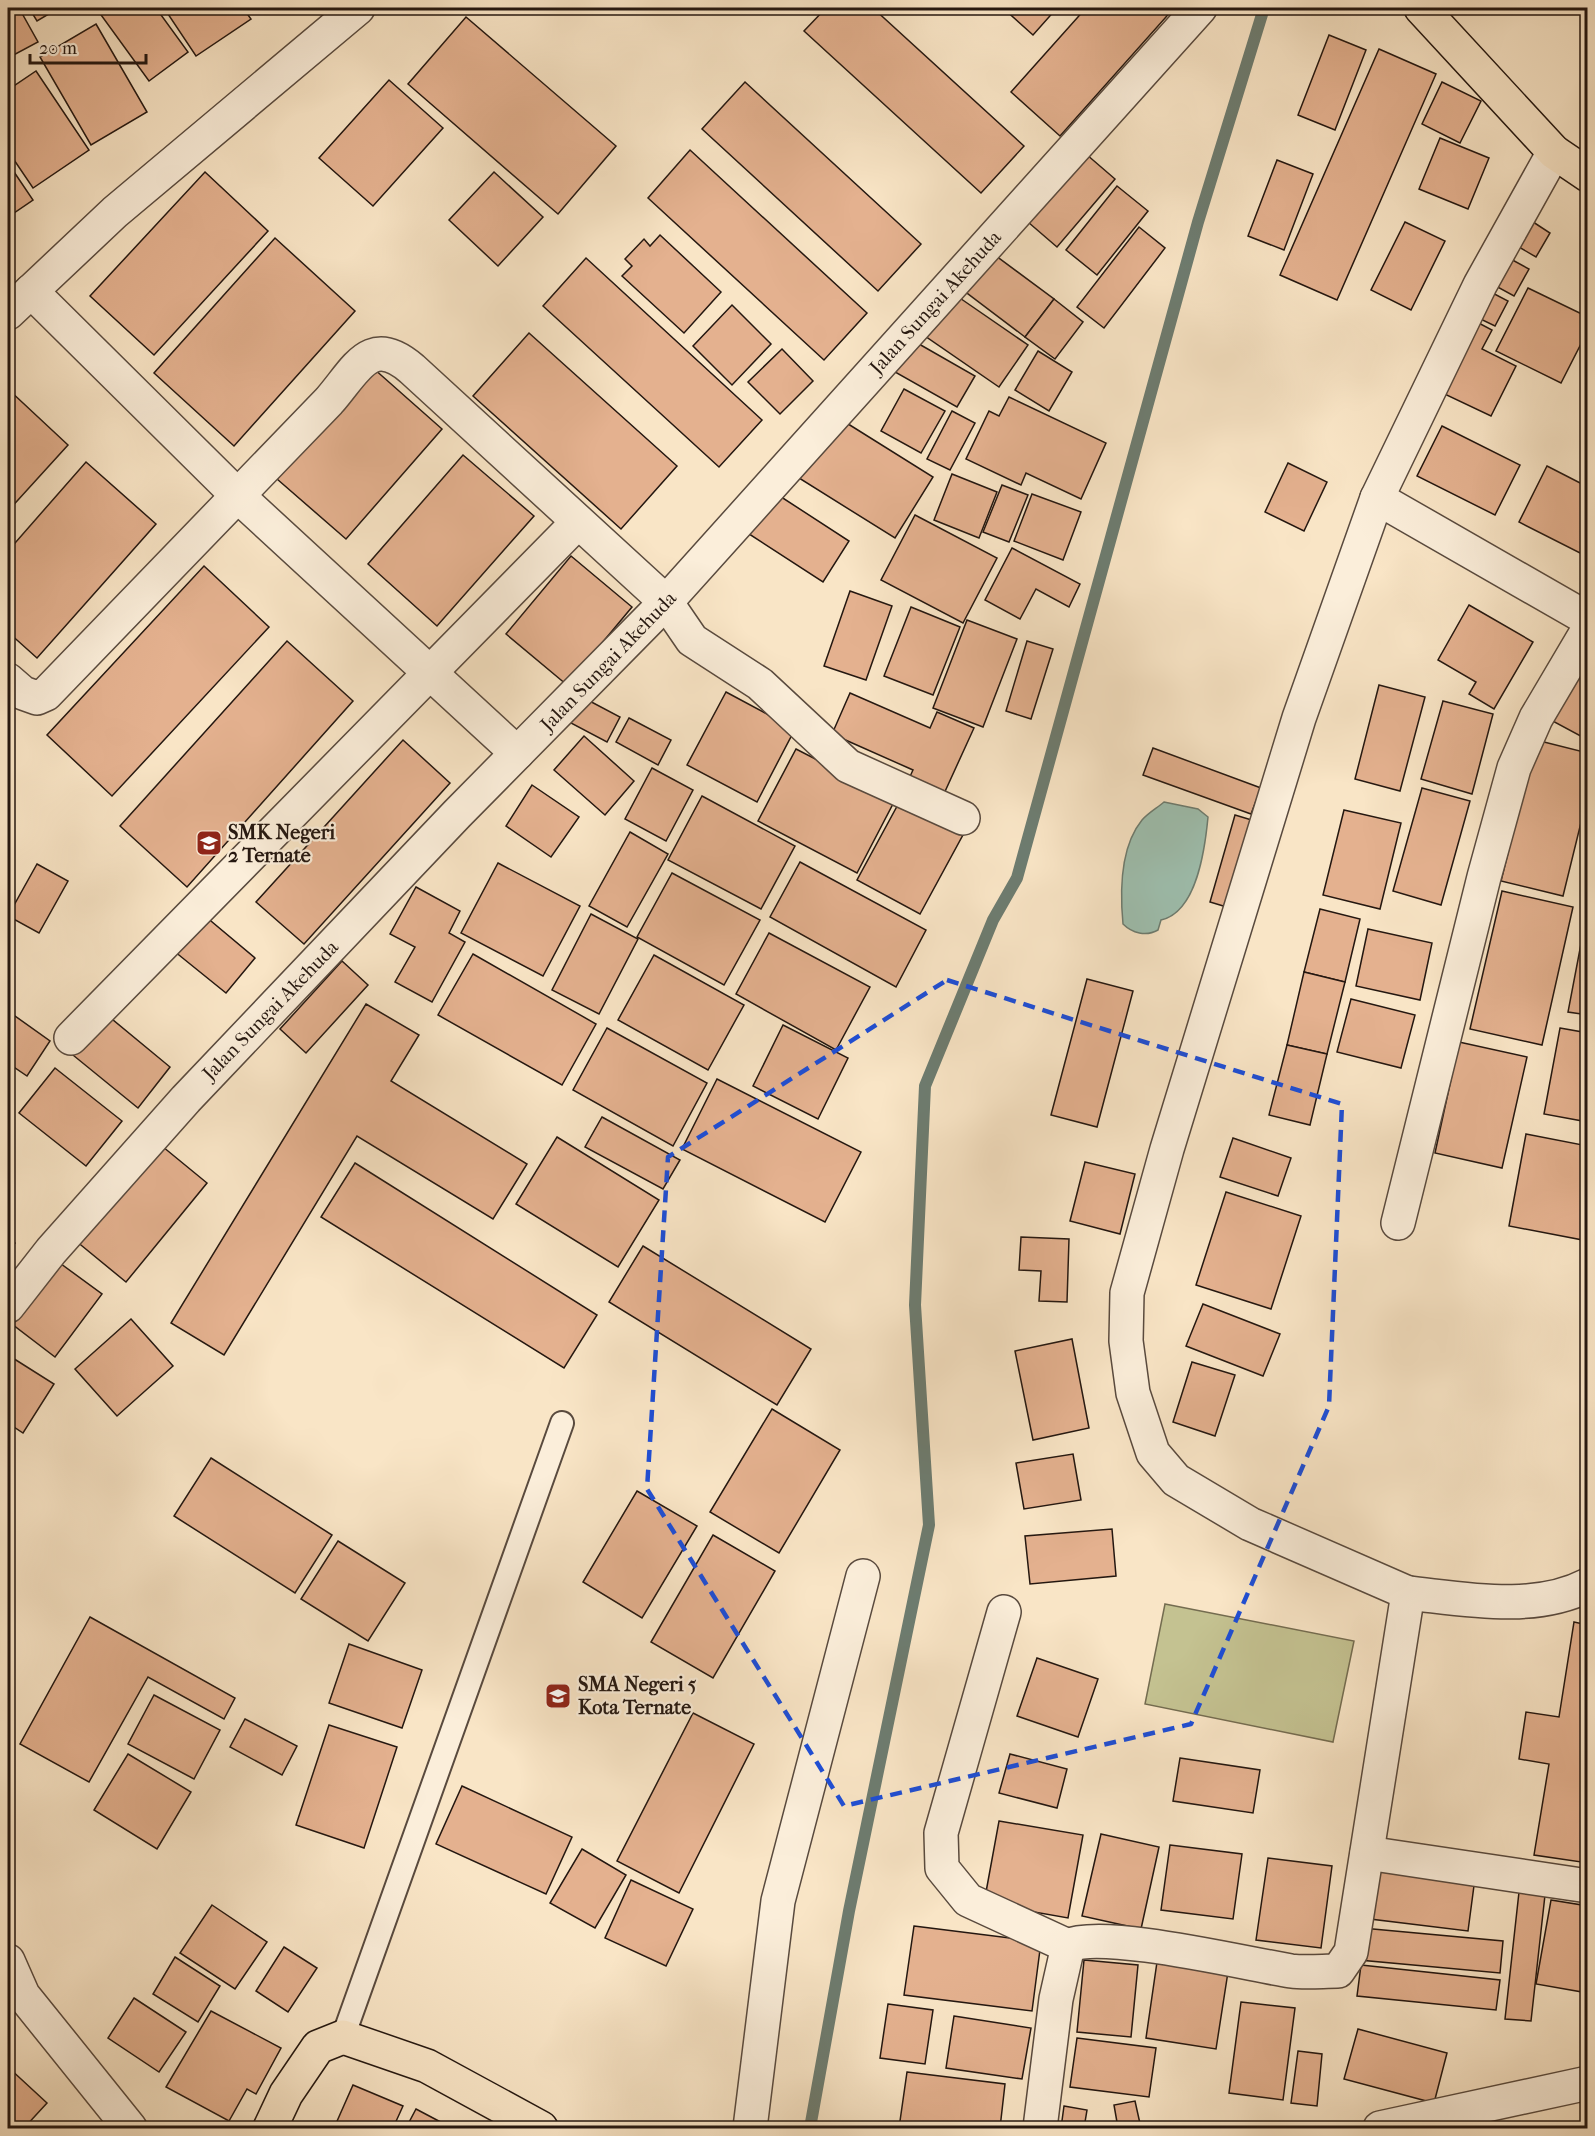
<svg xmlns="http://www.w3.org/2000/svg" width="1595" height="2136" viewBox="0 0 1595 2136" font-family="'IM FELL French Canon',serif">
<rect width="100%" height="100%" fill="#f9e5c6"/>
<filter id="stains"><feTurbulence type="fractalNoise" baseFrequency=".00333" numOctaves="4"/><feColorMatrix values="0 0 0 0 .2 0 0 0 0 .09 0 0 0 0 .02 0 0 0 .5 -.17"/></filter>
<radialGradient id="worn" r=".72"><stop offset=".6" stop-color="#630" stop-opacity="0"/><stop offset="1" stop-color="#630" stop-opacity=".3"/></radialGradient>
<!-- green -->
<polygon fill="#c4c291" stroke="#746c50" stroke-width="1.5" points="1165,1604 1354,1641 1333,1742 1145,1704"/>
<!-- water -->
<path fill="#9ec0b0" stroke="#6d7c70" stroke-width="1.5" d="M 1164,802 L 1198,809 L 1208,817 C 1205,849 1197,912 1161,920 L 1158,930 C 1146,937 1132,933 1123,924 C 1120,892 1120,847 1142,820 C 1148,813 1157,808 1164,802 Z"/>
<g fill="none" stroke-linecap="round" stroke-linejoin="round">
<!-- stream -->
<polyline stroke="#6d7c70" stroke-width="12" points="810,2128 849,1911 929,1525 915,1305 925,1086 993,920 1017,878 1198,222 1264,8"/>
</g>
<!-- building -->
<g fill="#e4b18f" stroke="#241710" stroke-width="1.5">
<polygon points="8,8 19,8 38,42 8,58"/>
<polygon points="29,8 59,8 37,21"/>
<polygon points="96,8 156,8 188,52 149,81"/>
<polygon points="164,8 243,8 251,19 196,56"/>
<polygon points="826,8 873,8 1024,146 981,193 804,31"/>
<polygon points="1003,8 1057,8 1033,35"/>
<polygon points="1086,8 1174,8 1060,136 1011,92"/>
<polygon points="466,17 616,146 558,214 408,84"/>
<polygon points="96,24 147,112 91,145 40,57"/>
<polygon points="1329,35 1366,50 1335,130 1298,115"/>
<polygon points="1379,49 1436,74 1337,300 1280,275"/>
<polygon points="36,71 89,150 33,188 8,151 8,90"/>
<polygon points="389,80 443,128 373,206 319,158"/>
<polygon points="745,82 921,244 878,291 702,129"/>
<polygon points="1442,82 1481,101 1460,143 1422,124"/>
<polygon points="1440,138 1489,158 1468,209 1419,189"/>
<polygon points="1079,148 1115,179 1057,247 1021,216"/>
<polygon points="690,150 867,313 824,360 648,198"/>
<polygon points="1277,160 1313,174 1284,250 1248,236"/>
<polygon points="8,163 33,200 8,217"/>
<polygon points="205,172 268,231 154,355 90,296"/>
<polygon points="494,172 543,217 498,266 449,220"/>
<polygon points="1117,186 1148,211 1097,275 1066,250"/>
<polygon points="1527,218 1550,233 1536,257 1512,243"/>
<polygon points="1405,222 1445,241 1411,310 1371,290"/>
<polygon points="1139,227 1165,248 1104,328 1077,307"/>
<polygon points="660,235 721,292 684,333 622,276 632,266 625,259 644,239 650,246"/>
<polygon points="275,238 355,311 234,446 154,373"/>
<polygon points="988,250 1054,299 1025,337 959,287"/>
<polygon points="1507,257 1529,269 1514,296 1492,284"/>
<polygon points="586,258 762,420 719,467 543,306"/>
<polygon points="1483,288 1508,301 1495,326 1470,314"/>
<polygon points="1528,288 1588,317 1588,330 1561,383 1496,351"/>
<polygon points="954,294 1028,345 999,387 925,336"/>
<polygon points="1054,299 1083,322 1055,359 1025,337"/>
<polygon points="732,305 771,344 732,385 693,346"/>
<polygon points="1473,320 1492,330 1482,349 1516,366 1491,416 1436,390"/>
<polygon points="529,333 677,466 621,529 473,396"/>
<polygon points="912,340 975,376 957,407 895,372"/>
<polygon points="782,349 813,381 780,414 748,382"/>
<polygon points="1038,351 1072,372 1049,411 1015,390"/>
<polygon points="373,368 442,429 346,539 277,479"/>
<polygon points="8,389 68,445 8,511"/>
<polygon points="904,389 945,411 921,453 881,431"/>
<polygon points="1009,397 1106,443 1081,499 1026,473 1021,485 966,459 989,411 999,416"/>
<polygon points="952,411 975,423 950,470 927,459"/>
<polygon points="837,417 933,477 895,538 799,478"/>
<polygon points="1442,426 1520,465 1495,515 1417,476"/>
<polygon points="463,455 534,516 437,626 368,564"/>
<polygon points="86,462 156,524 37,658 8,632 8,551"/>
<polygon points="1288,463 1327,482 1304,531 1265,512"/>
<polygon points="1547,466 1588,487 1588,557 1519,522"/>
<polygon points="952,474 997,492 979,538 934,520"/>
<polygon points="1002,485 1028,495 1009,542 983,532"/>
<polygon points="772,491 849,541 823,582 746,532"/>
<polygon points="1032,494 1081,512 1063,560 1014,541"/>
<polygon points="915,515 997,558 963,623 881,580"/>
<polygon points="1012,548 1080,584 1069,607 1036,589 1020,619 985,600"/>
<polygon points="571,556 632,607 567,685 506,634"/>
<polygon points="204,566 269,627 112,796 47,735"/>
<polygon points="850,591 892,606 866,680 824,666"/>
<polygon points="1469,605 1533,642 1494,709 1469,694 1476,682 1438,660"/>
<polygon points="911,607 960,627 933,695 884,676"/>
<polygon points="967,620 1017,639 983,727 933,708"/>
<polygon points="287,641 353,701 187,887 120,826"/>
<polygon points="1027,641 1053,649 1031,719 1006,711"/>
<polygon points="1577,664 1588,670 1588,740 1547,718"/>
<polygon points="1379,685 1425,697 1400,791 1355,779"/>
<polygon points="726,692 795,729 757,802 687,765"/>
<polygon points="850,693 930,728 937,712 974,728 942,798 907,783 913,770 832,734"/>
<polygon points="582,697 620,717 607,742 569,722"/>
<polygon points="1443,701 1493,714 1472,794 1421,779"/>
<polygon points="629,718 671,740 658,765 616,742"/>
<polygon points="584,736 634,781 605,815 554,770"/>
<polygon points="403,740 450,783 304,944 256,902"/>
<polygon points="1536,740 1588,753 1588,794 1563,896 1501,881"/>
<polygon points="1153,748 1261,788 1251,814 1143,775"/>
<polygon points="796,749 895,800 857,873 758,821"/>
<polygon points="652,768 693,790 666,841 625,819"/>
<polygon points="532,785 579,817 551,857 506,826"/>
<polygon points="1422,788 1470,801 1441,905 1393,891"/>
<polygon points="702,796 795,846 761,909 668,860"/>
<polygon points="901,799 964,833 920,914 857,880"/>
<polygon points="1344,810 1401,823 1380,909 1323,895"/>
<polygon points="1235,815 1255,821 1230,908 1210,902"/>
<polygon points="630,832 668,854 627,927 589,906"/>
<polygon points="800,862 926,930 896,987 770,917"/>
<polygon points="498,863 580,906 543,976 461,933"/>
<polygon points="37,864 68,881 39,933 8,916"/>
<polygon points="672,873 760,920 724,985 637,937"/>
<polygon points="416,887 460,911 449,933 465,942 432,1002 395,982 415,947 390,934"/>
<polygon points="1502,891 1573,907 1542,1045 1470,1029"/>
<polygon points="1588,907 1588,1015 1568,1012"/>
<polygon points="1320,909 1360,919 1345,982 1304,972"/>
<polygon points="199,911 255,958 226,993 169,947"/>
<polygon points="591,914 638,939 599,1014 552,990"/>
<polygon points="1368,929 1432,943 1420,1000 1356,986"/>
<polygon points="769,933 870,987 836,1050 736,994"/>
<polygon points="473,954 596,1024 562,1085 438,1015"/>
<polygon points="654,955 744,1005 708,1070 618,1020"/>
<polygon points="342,961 368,985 306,1053 280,1029"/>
<polygon points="1304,972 1345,982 1327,1054 1287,1045"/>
<polygon points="1087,979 1133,991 1097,1127 1051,1115"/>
<polygon points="1351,999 1415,1015 1401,1068 1337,1052"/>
<polygon points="366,1004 419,1035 391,1081 527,1164 493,1219 357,1136 224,1355 171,1323"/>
<polygon points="101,1010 170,1067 138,1108 68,1051"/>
<polygon points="8,1011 50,1041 27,1076 8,1063"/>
<polygon points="783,1025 848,1058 818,1119 753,1086"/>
<polygon points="607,1028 707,1083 673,1146 573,1090"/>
<polygon points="1560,1028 1588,1033 1588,1122 1544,1114"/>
<polygon points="1459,1042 1527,1057 1502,1168 1435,1153"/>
<polygon points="1287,1045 1327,1054 1310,1125 1269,1115"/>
<polygon points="55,1068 122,1121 86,1166 19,1113"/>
<polygon points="717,1079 861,1152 825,1222 682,1149"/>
<polygon points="602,1117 680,1160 663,1189 585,1147"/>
<polygon points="1526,1134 1588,1146 1588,1241 1509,1226"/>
<polygon points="557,1137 659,1200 618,1267 516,1204"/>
<polygon points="1233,1138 1291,1158 1278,1196 1220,1177"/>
<polygon points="157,1142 207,1183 126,1282 76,1241"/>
<polygon points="1085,1162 1135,1174 1120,1234 1070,1221"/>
<polygon points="355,1163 597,1315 564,1368 321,1217"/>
<polygon points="1226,1192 1301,1216 1271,1309 1196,1285"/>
<polygon points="8,1236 15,1243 8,1253"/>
<polygon points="1021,1237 1069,1239 1067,1302 1039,1301 1041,1271 1019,1270"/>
<polygon points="643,1246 811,1349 777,1405 609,1302"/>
<polygon points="53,1258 102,1294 55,1357 8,1321"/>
<polygon points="1203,1304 1280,1334 1263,1376 1186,1346"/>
<polygon points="131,1319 173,1366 117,1416 75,1369"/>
<polygon points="1072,1339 1089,1428 1033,1440 1015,1351"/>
<polygon points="8,1355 54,1384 23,1433 8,1423"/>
<polygon points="1192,1362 1235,1375 1215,1436 1173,1422"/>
<polygon points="772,1409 840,1450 779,1553 710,1512"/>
<polygon points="1073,1454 1081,1500 1024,1509 1016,1463"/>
<polygon points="211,1458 332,1535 295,1593 174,1516"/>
<polygon points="637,1491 697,1526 642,1618 583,1582"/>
<polygon points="1112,1529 1116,1576 1030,1584 1025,1536"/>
<polygon points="713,1535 775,1571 713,1678 651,1642"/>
<polygon points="338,1541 405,1583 368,1641 301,1599"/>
<polygon points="90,1617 235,1698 224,1719 148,1677 89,1782 20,1744"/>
<polygon points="1574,1622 1588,1625 1588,1863 1534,1855 1549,1764 1519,1759 1526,1712 1559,1717"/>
<polygon points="349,1644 422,1670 402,1728 329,1703"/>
<polygon points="1037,1658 1098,1679 1078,1737 1017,1716"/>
<polygon points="154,1695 220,1730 194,1779 128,1744"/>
<polygon points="693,1713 754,1744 679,1893 617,1861"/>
<polygon points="245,1719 297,1746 282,1775 230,1747"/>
<polygon points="329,1725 397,1747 364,1848 296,1825"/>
<polygon points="128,1754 191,1792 157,1849 94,1810"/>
<polygon points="1010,1754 1067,1769 1057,1808 999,1793"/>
<polygon points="1180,1758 1260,1770 1253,1813 1173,1801"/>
<polygon points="462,1786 572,1837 546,1894 436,1844"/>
<polygon points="999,1821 1083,1835 1068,1918 984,1903"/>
<polygon points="1101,1834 1159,1847 1141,1929 1082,1916"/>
<polygon points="1170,1845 1242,1854 1233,1919 1161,1910"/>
<polygon points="582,1849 626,1875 595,1928 550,1903"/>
<polygon points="1268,1858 1332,1866 1321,1948 1256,1940"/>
<polygon points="1368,1865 1475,1878 1468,1931 1362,1918"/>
<polygon points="631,1880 693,1909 666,1966 605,1938"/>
<polygon points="1519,1892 1545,1895 1531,2021 1505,2019"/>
<polygon points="1551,1900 1588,1906 1588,1993 1536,1984"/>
<polygon points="212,1905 267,1942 235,1989 180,1953"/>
<polygon points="914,1926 1041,1942 1032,2011 904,1995"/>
<polygon points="1362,1928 1503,1941 1500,1973 1359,1960"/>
<polygon points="284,1947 317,1968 288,2012 256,1991"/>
<polygon points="175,1957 220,1986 198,2022 153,1994"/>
<polygon points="1084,1960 1138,1965 1131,2037 1077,2032"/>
<polygon points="1157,1962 1228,1972 1216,2049 1146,2038"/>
<polygon points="1361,1965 1500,1980 1496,2010 1357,1996"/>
<polygon points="134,1998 186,2032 159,2072 108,2038"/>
<polygon points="1241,2002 1295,2008 1283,2100 1229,2093"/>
<polygon points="888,2004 933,2010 925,2064 880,2058"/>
<polygon points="211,2011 281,2048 256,2094 247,2089 229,2121 166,2087"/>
<polygon points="954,2016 1031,2028 1022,2079 946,2068"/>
<polygon points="1358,2029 1447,2053 1434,2103 1344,2079"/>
<polygon points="1077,2038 1156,2048 1149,2097 1070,2087"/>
<polygon points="1298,2051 1322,2054 1317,2106 1291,2103"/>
<polygon points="8,2067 47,2103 24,2128 8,2128"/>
<polygon points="907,2072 1005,2084 1000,2128 899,2128"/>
<polygon points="353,2085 403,2106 393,2128 334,2128"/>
<polygon points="1135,2101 1141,2128 1118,2128 1114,2105"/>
<polygon points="1064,2106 1087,2110 1084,2128 1061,2128"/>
<polygon points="416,2109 452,2128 406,2128"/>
</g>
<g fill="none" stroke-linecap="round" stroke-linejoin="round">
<!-- service casing -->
<g stroke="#594a3e" stroke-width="26">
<polyline id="service" points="343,2037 562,1423"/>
</g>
<!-- minor casing -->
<g stroke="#594a3e" stroke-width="36">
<g id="minor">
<polyline points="31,291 238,496 517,753"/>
<polyline points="8,313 115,212 358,8"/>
<polyline points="1377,498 1588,619"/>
<path d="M 8,680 L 23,693 L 37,698 L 46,694 L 329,401 C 357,369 370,333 412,369 L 666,602 L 692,640 L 760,684 L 848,766 L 963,818"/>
<polyline points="71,1038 578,522"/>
<polyline points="1398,1223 1484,877 1514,768 1536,718 1588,630"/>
<polyline points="8,1306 51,1251 186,1099 457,814 666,602 1200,8"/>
<path d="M 1408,1593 C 1465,1599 1534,1613 1588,1585"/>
<polyline points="1004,1612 941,1833 942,1868 968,1900 1068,1946"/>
<polyline points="1367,1853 1588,1886"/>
<polyline points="8,1961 23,1995 130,2128"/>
<polyline points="750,2128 778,1901 863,1576"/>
<path d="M 1040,2128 L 1056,1999 L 1068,1946 C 1101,1929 1247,1964 1291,1971 C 1306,1973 1323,1971 1338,1971 L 1351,1952 L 1408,1593 L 1250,1524 L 1176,1480 L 1153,1453 L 1133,1393 L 1126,1341 L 1127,1293 L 1167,1149 L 1299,718 L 1377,498 L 1480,285 L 1554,152"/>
<polyline points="1380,2128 1588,2083"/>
</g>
</g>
<!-- trunk casing -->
<g stroke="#241710" stroke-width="36">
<g id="trunk">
<polyline points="1421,8 1554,152 1588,175"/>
<polyline points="270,2128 286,2094 318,2047 343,2037 427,2066 541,2128"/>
</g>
</g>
<!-- service -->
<use href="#service" stroke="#fbeeda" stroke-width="22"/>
<!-- minor -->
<use href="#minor" stroke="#fbeeda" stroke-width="33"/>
<!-- trunk -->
<use href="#trunk" stroke="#f9e5c6" stroke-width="33"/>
</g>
<!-- marked area -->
<path fill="none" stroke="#1d4ed8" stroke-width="4.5" stroke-dasharray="12 8" stroke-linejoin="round" d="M 947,980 L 1342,1104 L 1329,1406 L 1191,1724 L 844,1806 L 647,1489 L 668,1157 Z"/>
<!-- icons -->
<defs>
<g id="school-square" transform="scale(1.35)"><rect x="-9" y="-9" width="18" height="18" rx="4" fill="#8f2418" stroke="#fbeeda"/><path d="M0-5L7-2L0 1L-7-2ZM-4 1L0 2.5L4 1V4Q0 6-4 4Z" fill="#fff"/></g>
</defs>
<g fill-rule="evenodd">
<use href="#school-square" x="209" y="843"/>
<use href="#school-square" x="558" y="1696"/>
</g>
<g text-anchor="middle" stroke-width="4.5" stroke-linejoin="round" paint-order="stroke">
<!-- street labels -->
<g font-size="20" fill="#241710" stroke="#fbeeda">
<text transform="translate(935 302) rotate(-48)" y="7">Jalan Sungai Akehuda</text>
<text transform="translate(608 661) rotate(-46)" y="7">Jalan Sungai Akehuda</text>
<text transform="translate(270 1010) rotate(-46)" y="7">Jalan Sungai Akehuda</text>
</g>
<!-- poi labels -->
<g font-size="20" font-weight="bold" fill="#241710" stroke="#fbeeda" text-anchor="start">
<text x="228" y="839">SMK Negeri<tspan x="228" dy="23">2 Ternate</tspan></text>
<text x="578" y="1691">SMA Negeri 5<tspan x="578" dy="23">Kota Ternate</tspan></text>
</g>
</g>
<!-- margin -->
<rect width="1595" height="2136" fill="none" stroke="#f9e5c6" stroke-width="30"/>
<rect x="9" y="9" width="1577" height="2118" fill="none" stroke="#241710" stroke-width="3"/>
<rect x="15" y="15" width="1565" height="2106" fill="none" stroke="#241710" stroke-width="1.5"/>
<!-- scale -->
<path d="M30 54v9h116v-9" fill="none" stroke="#241710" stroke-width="3"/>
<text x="39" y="54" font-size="18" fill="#241710" stroke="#fbeeda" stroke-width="4.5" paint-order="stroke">20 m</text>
<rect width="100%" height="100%" filter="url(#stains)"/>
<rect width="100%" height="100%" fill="url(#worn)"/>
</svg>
